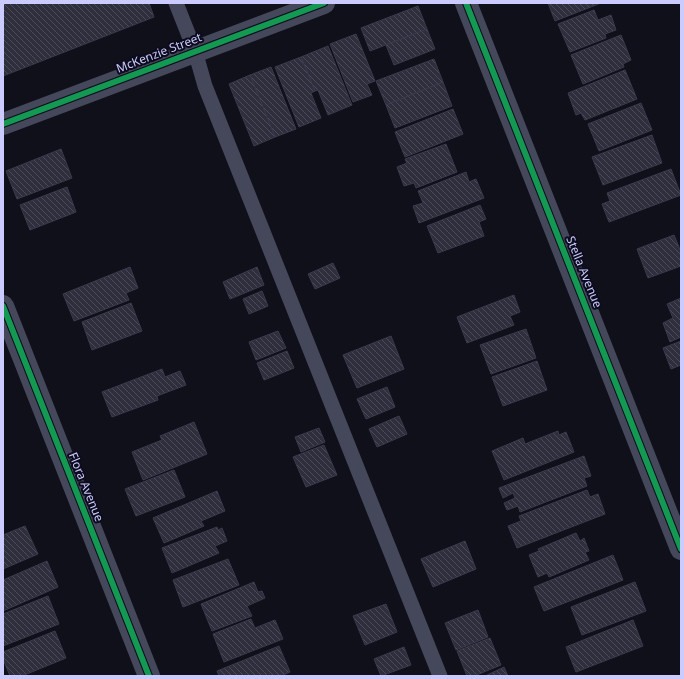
<svg xmlns="http://www.w3.org/2000/svg" width="684" height="679" viewBox="0 0 684 679" font-family="'Noto Sans',sans-serif">
<defs>
<pattern id="building-back-hatch" width="6" height="6" patternUnits="userSpaceOnUse"><rect width="6" height="6" fill="#2e2e3c"/><path d="M-1 5l2 2M0 0l6 6M5-1l2 2" fill="none" stroke="#4b4b59"/></pattern>
</defs>
<rect width="100%" height="100%" fill="#10101a"/>
<!-- building -->
<g fill="url(#building-back-hatch)" stroke="#3b3a4e">
<polygon points="3,3 149,3 154,17 3,76"/>
<polygon points="548,3 601,3 555,21"/>
<polygon points="418,6 427,29 370,51 361,28"/>
<polygon points="594,10 598,20 611,15 616,30 605,34 606,38 570,52 558,24"/>
<polygon points="427,29 435,49 394,65 386,45"/>
<polygon points="356,34 375,81 367,84 372,95 353,102 330,44"/>
<polygon points="621,35 631,60 623,64 624,67 583,84 571,55"/>
<polygon points="328,46 352,105 328,115 318,90 315,91 301,57"/>
<polygon points="301,57 315,91 311,93 321,118 299,127 275,67"/>
<polygon points="434,59 443,82 386,105 376,81"/>
<polygon points="271,67 296,129 275,137 250,75"/>
<polygon points="625,70 637,99 585,120 581,113 576,115 568,93"/>
<polygon points="250,75 275,137 254,146 229,84"/>
<polygon points="443,82 452,106 395,128 386,105"/>
<polygon points="641,103 652,130 599,151 588,124"/>
<polygon points="453,109 463,134 405,157 395,132"/>
<polygon points="652,135 662,163 603,185 592,157"/>
<polygon points="446,144 457,172 416,188 414,183 404,186 397,167 407,163 405,159"/>
<polygon points="61,149 72,178 17,199 6,171"/>
<polygon points="671,169 681,195 609,222 602,204 610,201 607,193"/>
<polygon points="466,172 469,182 476,179 484,198 419,223 413,206 423,203 418,191"/>
<polygon points="67,187 76,212 30,230 20,205"/>
<polygon points="480,205 486,219 479,222 484,236 438,253 427,226"/>
<polygon points="674,235 681,252 681,266 648,278 637,249"/>
<polygon points="333,263 340,278 315,289 308,274"/>
<polygon points="130,267 138,288 126,293 129,300 74,321 63,294"/>
<polygon points="257,267 264,285 230,299 223,282"/>
<polygon points="262,291 268,306 249,314 243,299"/>
<polygon points="514,295 520,312 510,316 514,325 467,343 457,317"/>
<polygon points="681,298 681,337 670,342 663,323 673,318 667,304"/>
<polygon points="131,303 142,331 92,350 82,322"/>
<polygon points="526,329 536,358 491,374 480,345"/>
<polygon points="278,331 286,348 256,360 249,342"/>
<polygon points="391,336 404,369 357,388 343,355"/>
<polygon points="681,341 681,365 671,369 663,348"/>
<polygon points="287,351 294,368 264,380 257,363"/>
<polygon points="537,361 547,390 503,406 492,377"/>
<polygon points="162,369 165,377 180,371 186,385 157,396 158,400 112,417 102,392"/>
<polygon points="387,387 395,407 366,419 357,399"/>
<polygon points="399,416 407,434 377,447 369,429"/>
<polygon points="194,422 207,454 143,480 132,452 162,440 160,436"/>
<polygon points="319,428 325,442 301,452 295,437"/>
<polygon points="558,431 559,435 566,432 574,452 504,480 492,451 523,438 525,444"/>
<polygon points="324,445 337,475 306,487 293,457"/>
<polygon points="584,456 591,476 584,478 587,486 520,512 518,506 507,510 504,503 515,498 513,493 503,498 499,488"/>
<polygon points="174,470 185,497 136,516 125,489"/>
<polygon points="587,490 590,497 598,494 605,514 517,548 508,526 521,521 519,516"/>
<polygon points="217,491 225,511 201,521 204,526 164,543 153,518"/>
<polygon points="25,526 38,554 3,569 3,535"/>
<polygon points="217,527 218,530 222,528 227,541 215,546 219,553 172,573 162,548"/>
<polygon points="576,533 580,541 584,538 589,551 585,552 589,560 549,577 547,573 538,577 529,555 539,551 538,549"/>
<polygon points="465,541 476,569 433,587 421,559"/>
<polygon points="613,555 623,580 544,611 534,587"/>
<polygon points="228,559 239,585 183,607 173,580"/>
<polygon points="47,561 58,587 3,611 3,580"/>
<polygon points="254,582 258,592 262,591 265,598 247,606 252,616 212,631 201,604"/>
<polygon points="635,582 646,611 582,635 571,607"/>
<polygon points="48,596 59,624 3,646 3,614"/>
<polygon points="386,604 397,632 365,645 353,616"/>
<polygon points="478,610 488,637 456,650 445,623"/>
<polygon points="251,619 255,628 275,620 283,639 224,662 213,634"/>
<polygon points="633,620 643,646 576,672 566,647"/>
<polygon points="55,631 66,658 22,676 10,676 3,659 3,652"/>
<polygon points="490,638 501,665 474,676 467,676 457,651"/>
<polygon points="279,646 290,672 281,676 219,676 217,671"/>
<polygon points="404,647 411,665 381,676 374,659"/>
<polygon points="504,667 508,676 485,676"/>
</g>
<g fill="none" stroke-linecap="round" stroke-linejoin="round">
<!-- service -->
<polyline stroke="#45475b" stroke-width="15" points="176,3 195,51 205,86 440,676"/>
<!-- minor -->
<g stroke="#45475b" stroke-width="22">
<polyline points="466,3 681,549"/>
<polyline points="3,124 324,3"/>
<polyline points="3,306 149,676"/>
</g>
<!-- cycleway casing -->
<g stroke="#0d0c1e" stroke-width="8">
<g id="cycleway">
<polyline points="466,3 681,549"/>
<polyline points="3,124 324,3"/>
<polyline points="3,306 149,676"/>
</g>
</g>
<!-- cycleway -->
<use href="#cycleway" stroke="#139951" stroke-width="6"/>
</g>
<g text-anchor="middle" stroke-width="4" stroke-linejoin="round" paint-order="stroke">
<!-- street labels -->
<g font-size="12" fill="#cbcbfd" stroke="#0d0c1e">
<text transform="translate(159 53) rotate(-21)" y="4">McKenzie Street</text>
<text transform="translate(584 272) rotate(68)" y="4">Stella Avenue</text>
<text transform="translate(86 487) rotate(68)" y="4">Flora Avenue</text>
</g>
</g>
<!-- border -->
<rect width="684" height="679" fill="none" stroke="#cbcbfd" stroke-width="8"/>
</svg>
